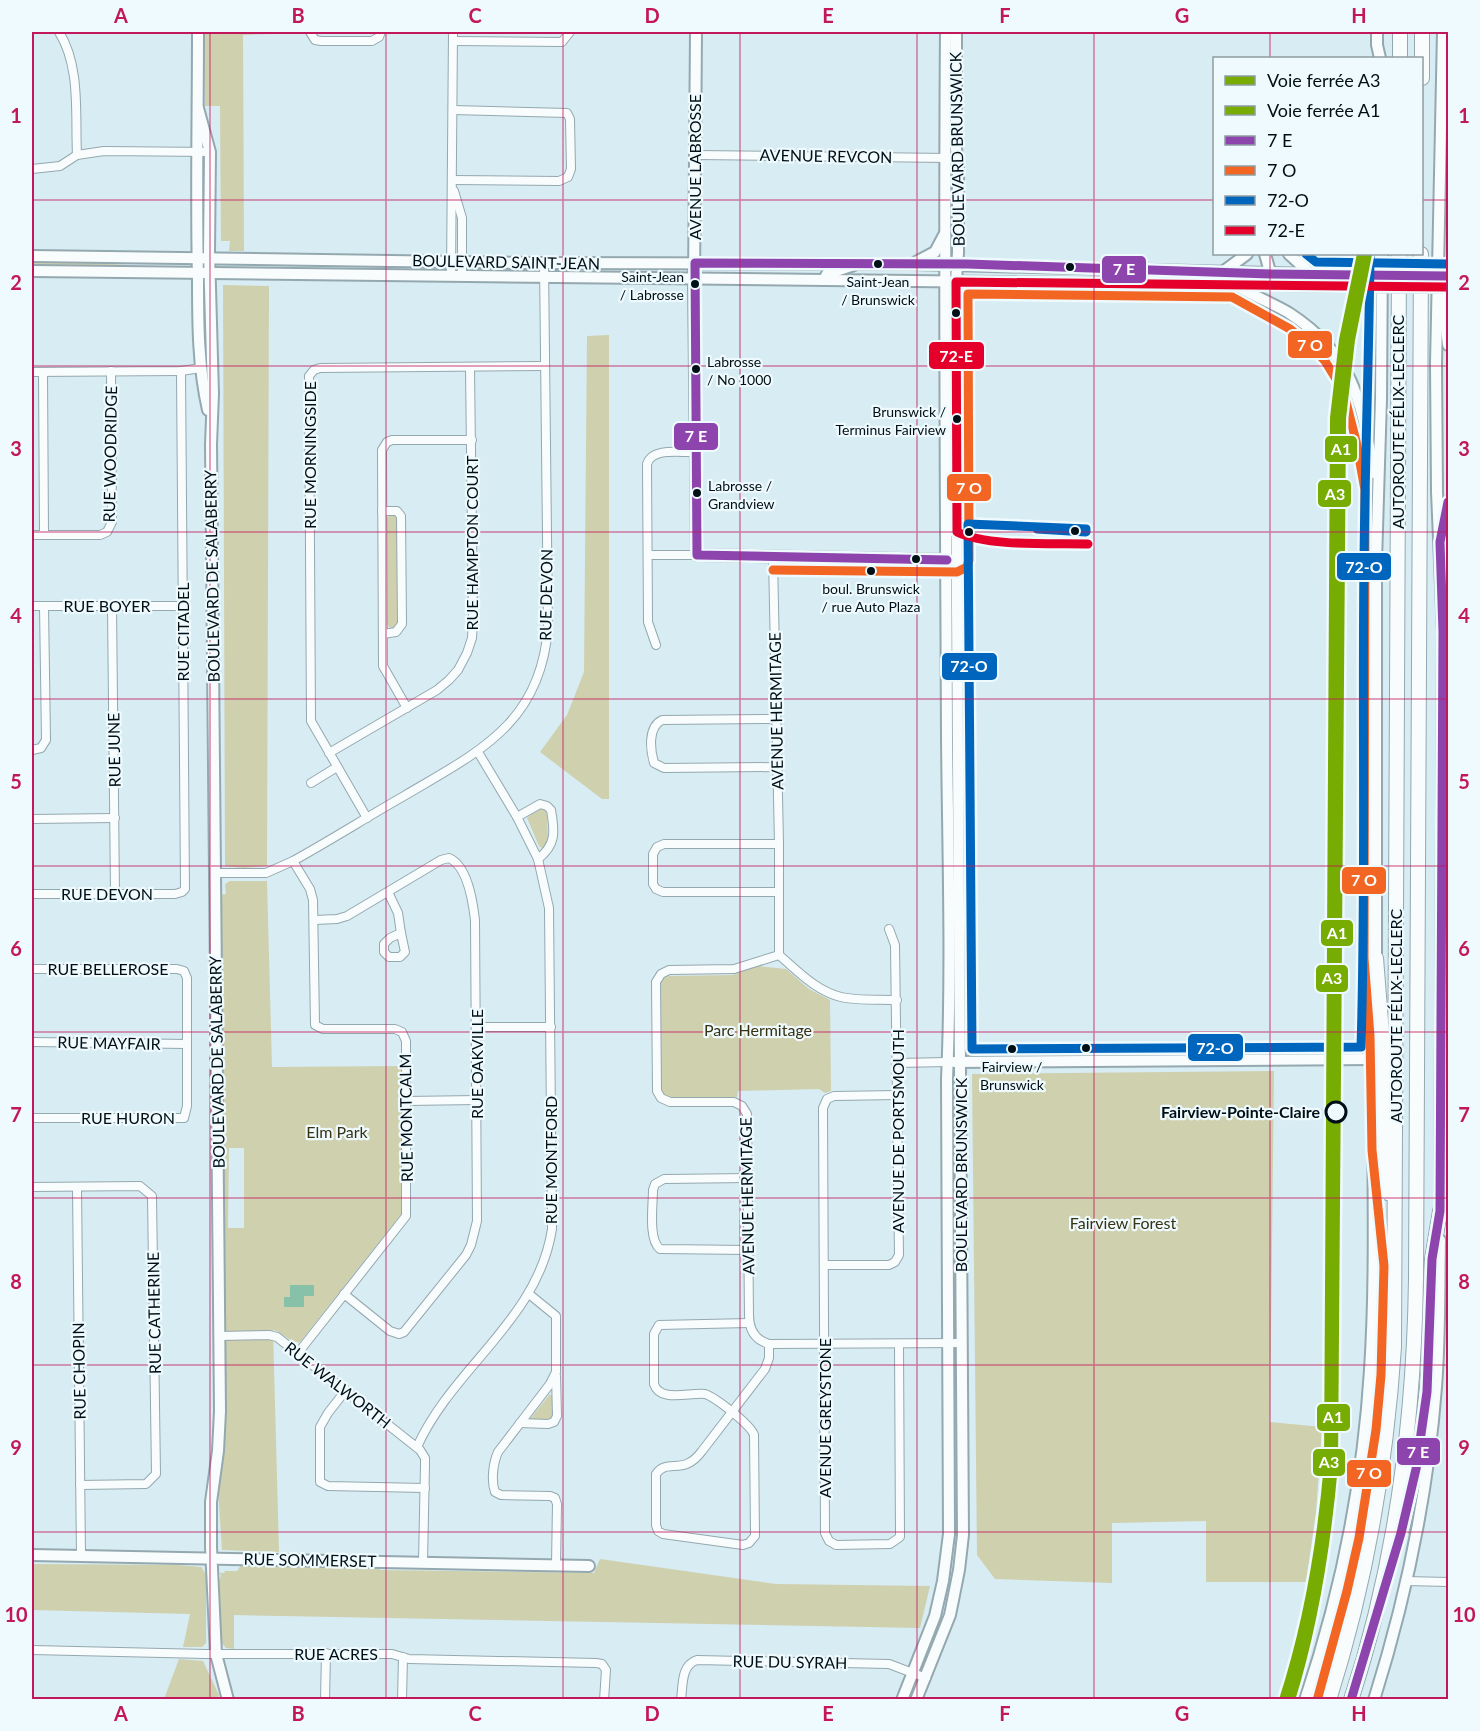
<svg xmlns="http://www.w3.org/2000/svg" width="1480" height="1731" viewBox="0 0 1480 1731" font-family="Lato,sans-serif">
<rect width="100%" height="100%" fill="#d8ecf3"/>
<!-- green -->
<g fill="#cfd0ae" fill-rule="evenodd">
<polygon points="204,32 272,32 272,34 243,35 244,251 229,251 230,241 221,241 220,106 205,106"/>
<polygon points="32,262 130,263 130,264 85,266 32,266"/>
<polygon points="223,285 269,286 267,866 243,868 225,866"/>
<polygon points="609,335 609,799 602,799 540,752 567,715 584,672 587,336"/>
<polygon points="391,514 394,514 398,519 399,624 393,629 389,627 387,623 387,518"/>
<polygon points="540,809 546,811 547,815 548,841 546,847 542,848 539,846 527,818 536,810"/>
<path d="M 230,881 L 267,881 L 272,1067 L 401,1066 L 402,1213 L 300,1342 C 290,1344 283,1332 273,1330 L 279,1552 L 222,1550 L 218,1489 L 220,895 L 226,894 L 225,884 ZM 229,1148 L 244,1148 L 244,1228 L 228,1228 Z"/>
<polygon points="758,966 786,969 809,989 830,1000 831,1091 825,1093 819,1089 738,1091 737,1097 671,1098 664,1095 661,1091 660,984 663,978 669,976 732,975"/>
<polygon points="1274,1071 1270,1422 1322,1427 1316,1512 1306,1582 1206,1582 1206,1521 1112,1523 1112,1583 995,1579 977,1555 972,1074"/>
<polygon points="952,1113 955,1152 956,1244 951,1212"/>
<polygon points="953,1392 957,1427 957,1532 953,1486"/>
<polygon points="550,1394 552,1396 552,1417 546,1420 530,1419"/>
<polygon points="600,1559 776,1584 930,1586 920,1628 234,1615 234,1649 226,1648 221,1642 218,1586 221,1575 219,1573 224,1573 225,1571 237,1571 241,1565 379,1568 380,1570 594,1573"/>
<polygon points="32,1564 178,1565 201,1567 206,1574 206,1643 202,1647 183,1647 190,1614 32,1610"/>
<polygon points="179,1659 203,1661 219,1695 218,1699 164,1699"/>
</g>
<!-- water -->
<polygon fill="#87c1a7" points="290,1285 314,1285 314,1296 304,1296 304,1307 284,1307 284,1297 290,1297"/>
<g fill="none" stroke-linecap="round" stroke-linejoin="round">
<!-- street casing -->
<g stroke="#94a8af" stroke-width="10">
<g id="street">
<path d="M 59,32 C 81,67 75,115 77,155"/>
<polyline points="310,32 315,40 321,41 372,41 379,37 381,32"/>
<polyline points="453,41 562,42 570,32"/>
<polyline points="696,155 949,158"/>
<polyline points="32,169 60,166 77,155 104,151 210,152"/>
<polyline points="452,180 559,181 568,177 571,169 570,119 567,113 453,110"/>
<polyline points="454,191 462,218 462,276"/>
<polyline points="451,276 453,32"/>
<polyline points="32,372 181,371 201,368"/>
<polyline points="43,372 44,535"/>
<polyline points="382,511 397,511 401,516 402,624 396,632 383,634"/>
<polyline points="32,535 100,535 107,532 112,522 111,371"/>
<polyline points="648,555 697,555"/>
<polyline points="773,558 779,844 779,955"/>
<polyline points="32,606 183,606"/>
<polyline points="112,606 115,894"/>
<path d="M 656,645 L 648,622 L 647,464 C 652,447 680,453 696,452"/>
<polyline points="407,708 383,666 382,450 387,442 392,440 472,440"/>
<path d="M 776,719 L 662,720 C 648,727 650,749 654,763 L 664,768 L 777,767"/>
<polyline points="32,750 41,748 46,740 44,606"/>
<polyline points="329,753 437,690 449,680 458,670 467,653 472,638 473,621 470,367"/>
<polyline points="311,783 337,767"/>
<path d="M 517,817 L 540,804 L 547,806 L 551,810 C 555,832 556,845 538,859"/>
<polyline points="367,818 311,721 309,376 314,370 320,368 545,366"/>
<polyline points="32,819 115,818"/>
<polyline points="779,844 664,844 657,847 653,854 653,884 656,889 663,892 779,892"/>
<polyline points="293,861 310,889 313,900 315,1025 323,1029 395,1029 402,1032 406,1041 406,1216 298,1353"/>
<path d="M 215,873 L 266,873 L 293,861 C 331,840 367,817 404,796 C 478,752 541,724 548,627 L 544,263"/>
<polyline points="388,892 398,913 401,933"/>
<polyline points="32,894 175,894 182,892 185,889 181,371"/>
<path d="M 314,920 L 337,919 L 347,916 L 441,860 L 449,858 C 468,866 473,903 475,920 L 477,1221 L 471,1245 L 466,1255 L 404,1332 L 399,1334 L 390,1331 L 344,1294"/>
<polygon points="401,933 405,952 400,957 389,957 384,952 384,944 390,938"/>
<path d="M 779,955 L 734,969 L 669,970 L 661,974 L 656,982 L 657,1091 L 661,1098 L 670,1102 L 734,1102 L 742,1106 L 747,1114 L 749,1315 C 749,1330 755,1340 769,1344 L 962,1343"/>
<path d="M 779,955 C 798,971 816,991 841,997 C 858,1001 879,999 897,1000"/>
<polyline points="32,969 177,969 184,971 187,978 187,1106 184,1118 32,1118"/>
<polyline points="477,1027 551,1027"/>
<polyline points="32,1042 187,1044"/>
<polyline points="898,1063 947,1062"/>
<polyline points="898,1095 834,1096 827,1099 823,1108 825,1533 829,1541 836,1545 890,1544 900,1537 899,1344"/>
<polyline points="406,1101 477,1100"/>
<polyline points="32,1187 140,1186 152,1196 156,1474 146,1484 80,1485"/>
<polyline points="77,1187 81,1556"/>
<path d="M 748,1250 L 660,1249 C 648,1240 653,1205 653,1190 L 655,1184 L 664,1179 L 748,1178"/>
<polyline points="824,1265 889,1265 895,1262 899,1255 895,945 889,929"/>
<path d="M 529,1294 L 556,1316 L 556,1372 L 550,1384 L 498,1452 C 493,1463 491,1481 495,1492 L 501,1495 L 550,1496 L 555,1498 L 557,1504 L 556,1565"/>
<path d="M 749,1323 L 659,1325 L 654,1334 L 654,1384 C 660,1403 690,1392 705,1394 C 715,1397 751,1425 754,1435 L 755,1536 L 749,1543 L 743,1545 L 663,1534 L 658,1531 L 656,1525 L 656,1474 C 668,1457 683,1477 702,1451 L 765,1369 L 769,1358 L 769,1344"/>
<polyline points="219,1336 269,1335 277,1337 420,1450 425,1458 425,1465 423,1562"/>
<polyline points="346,1390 328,1413 320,1427 320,1482 328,1486 425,1488"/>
<polyline points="520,1423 548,1424 554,1422 557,1416 556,1376"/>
<path d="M 417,1447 C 453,1367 538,1320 552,1229 L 549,908 L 538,859 L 517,817 L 478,752"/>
<polyline points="1406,1581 1448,1582"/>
<polyline points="32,1650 206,1654 392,1654 409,1659 596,1663 602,1664 606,1670 604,1700"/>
<polyline points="325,1700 326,1653"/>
<polyline points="402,1700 403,1657"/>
<path d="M 681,1700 C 683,1685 681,1665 697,1660 L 889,1664 L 926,1678"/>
</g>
</g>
<!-- secondary casing -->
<g stroke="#94a8af" stroke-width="14">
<g id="secondary">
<path d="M 198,32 C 198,114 196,196 198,278 C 198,323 198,366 208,410"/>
<polyline points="696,32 694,285 697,555 953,560"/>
<polyline points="1377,32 1377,45 1380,58"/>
<polyline points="198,108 210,152 209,252 213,394 211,444 220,1411 218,1451 211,1502 211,1547 216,1654 228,1700"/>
<polyline points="1265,254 1272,279"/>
<polyline points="1289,254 1311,274"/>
<polyline points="32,256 534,263 913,264 1352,275"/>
<polyline points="916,262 935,252 944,235"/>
<polyline points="32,271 1352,286"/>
<polyline points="1224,271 1247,254"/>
<polyline points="824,280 827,274 854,265"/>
<path d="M 1236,285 C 1253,296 1272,303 1289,313 C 1355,356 1361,402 1374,473"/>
<polyline points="1442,297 1448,345"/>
<polyline points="1443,527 1448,502"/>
<polyline points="1376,966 1376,562 1381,399 1382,254"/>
<polyline points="954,1062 1373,1059"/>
<polyline points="1440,1219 1443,632 1437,492 1436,364 1443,32"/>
<polyline points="32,1555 589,1566"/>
<path d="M 902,1700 L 935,1616 L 943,1581 L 949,1534 L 947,1079 C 952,965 948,851 947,737 C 946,501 944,267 946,32"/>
<polyline points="916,1700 950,1615 959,1570 963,1535 955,294 958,253 958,167 956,149 956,32"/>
<path d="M 1305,1700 C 1341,1593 1363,1482 1370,1370 C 1378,1248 1370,1127 1375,1005"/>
<path d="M 1374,1700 C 1406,1598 1428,1493 1436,1387 C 1440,1338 1439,1289 1440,1240"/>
</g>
</g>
<!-- highway casing -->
<g stroke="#94a8af" stroke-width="16">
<g id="highway">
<polyline points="1400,58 1400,32"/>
<polyline points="1422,78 1422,32"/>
<polyline points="1376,958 1382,1034 1384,1150 1388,1193"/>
<polyline points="1402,1529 1416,1469 1424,1417 1429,1366 1432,1259 1440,1211"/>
<path d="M 1329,1700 C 1366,1584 1386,1468 1394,1347 L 1399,254"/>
<path d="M 1351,1700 C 1396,1563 1414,1422 1416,1279 L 1421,254"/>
</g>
</g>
<!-- street -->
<use href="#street" stroke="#f9fcfd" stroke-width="8"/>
<!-- secondary -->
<use href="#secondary" stroke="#f9fcfd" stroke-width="10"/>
<!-- highway -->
<use href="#highway" stroke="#f9fcfd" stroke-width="14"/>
<!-- secondary-bridge casing -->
<g stroke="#94a8af" stroke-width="14" stroke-linecap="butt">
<g id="secondary-bridge">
<polyline points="1352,275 1448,276"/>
<polyline points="1352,286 1448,287"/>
</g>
</g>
<!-- secondary-bridge -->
<use href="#secondary-bridge" stroke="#f9fcfd" stroke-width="10"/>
<!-- bus-1 casing -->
<g stroke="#eefafe" stroke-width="14">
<g id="bus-1">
<polyline points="947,560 697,555 695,263 967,264 1270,274 1448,276"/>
<polyline points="1351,1700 1401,1533 1416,1469 1427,1392 1432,1259 1440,1211 1443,632 1440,542 1448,502"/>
</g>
</g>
<!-- bus-2 casing -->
<g stroke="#eefafe" stroke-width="14">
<polyline id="bus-2" points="773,570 957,572 967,567 969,560 968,294 1232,297 1290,329 1310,345 1325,361 1336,379 1345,398 1356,441 1365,490 1364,958 1370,1036 1372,1150 1384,1266 1381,1375 1376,1430 1359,1538 1347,1591 1318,1697"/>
</g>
<!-- bus-3 casing -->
<g stroke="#eefafe" stroke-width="14">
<g id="bus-3">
<polyline points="1306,254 1316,262 1448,264"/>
<path d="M 1037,529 L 1086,532 L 1086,529 L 968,524 L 972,1049 L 1361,1047 C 1366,885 1362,724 1364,562 C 1365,459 1369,357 1370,254"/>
</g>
</g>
<!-- bus-4 casing -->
<g stroke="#eefafe" stroke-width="14">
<path id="bus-4" d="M 1088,544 C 1051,543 989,547 957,532 L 956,282 L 1448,287"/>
</g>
<!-- bus-1 -->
<use href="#bus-1" stroke="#8e44ad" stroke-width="9"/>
<!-- bus-2 -->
<use href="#bus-2" stroke="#f26522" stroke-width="9"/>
<!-- bus-3 -->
<use href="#bus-3" stroke="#0065bd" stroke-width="9"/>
<!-- bus-4 -->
<use href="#bus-4" stroke="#e4002b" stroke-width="9"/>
<!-- rail-1 casing -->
<g stroke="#eefafe" stroke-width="15">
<path id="rail-1" d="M 1284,1700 C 1309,1623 1322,1545 1329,1464 L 1335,418 L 1344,340 L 1362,254"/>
</g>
<!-- rail-2 casing -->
<g stroke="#eefafe" stroke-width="15">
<path id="rail-2" d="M 1290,1700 C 1314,1623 1326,1545 1333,1465 L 1341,418 L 1350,340 L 1367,254"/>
</g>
<!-- rail-1 -->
<use href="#rail-1" stroke="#77ac02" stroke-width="10"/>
<!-- rail-2 -->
<use href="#rail-2" stroke="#77ac02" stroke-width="10"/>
</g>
<!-- grid -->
<path fill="none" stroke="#c2185b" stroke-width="1.5" stroke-opacity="0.55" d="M 210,32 L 210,1700M 386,32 L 386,1700M 563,32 L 563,1700M 740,32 L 740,1700M 917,32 L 917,1700M 1094,32 L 1094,1700M 1270,32 L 1270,58M 32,200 L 1214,200M 1422,200 L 1448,200M 1270,254 L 1270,1700M 32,366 L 1448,366M 32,532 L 1448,532M 32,699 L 1448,699M 32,866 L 1448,866M 32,1032 L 1448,1032M 32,1198 L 1448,1198M 32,1365 L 1448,1365M 32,1532 L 1448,1532"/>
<!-- markers -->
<g fill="#000f16" stroke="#eefafe" stroke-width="2">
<circle cx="878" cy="264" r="5"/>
<circle cx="1070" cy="267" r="5"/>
<circle cx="695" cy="284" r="5"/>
<circle cx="956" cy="313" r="5"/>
<circle cx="696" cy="369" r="5"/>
<circle cx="957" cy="419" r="5"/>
<circle cx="697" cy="493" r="5"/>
<circle cx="1075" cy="531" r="5"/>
<circle cx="969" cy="532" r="5"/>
<circle cx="916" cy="559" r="5"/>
<circle cx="871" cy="571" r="5"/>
<circle cx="1086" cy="1048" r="5"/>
<circle cx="1012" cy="1049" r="5"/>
</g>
<circle fill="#eefafe" stroke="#000f16" stroke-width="3" cx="1336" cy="1112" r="10"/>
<g text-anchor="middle" stroke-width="4.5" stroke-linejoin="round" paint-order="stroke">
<!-- bus labels -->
<g font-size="14" fill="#000f16" stroke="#eefafe">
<text x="684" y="282" text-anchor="end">Saint-Jean<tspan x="684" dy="18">/ Labrosse</tspan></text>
<text x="878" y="287">Saint-Jean<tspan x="878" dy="18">/ Brunswick</tspan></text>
<text x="707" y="367" text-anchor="start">Labrosse<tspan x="707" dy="18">/ No 1000</tspan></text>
<text x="946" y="417" text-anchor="end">Brunswick /<tspan x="946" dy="18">Terminus Fairview</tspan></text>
<text x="708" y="491" text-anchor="start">Labrosse /<tspan x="708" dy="18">Grandview</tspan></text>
<text x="871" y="594">boul. Brunswick<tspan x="871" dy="18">/ rue Auto Plaza</tspan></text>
<text x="1012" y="1072">Fairview /<tspan x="1012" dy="18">Brunswick</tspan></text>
</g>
<!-- street labels -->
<g font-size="16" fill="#000f16" stroke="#eefafe">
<text transform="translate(957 149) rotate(-91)" y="6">BOULEVARD BRUNSWICK</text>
<text transform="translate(826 156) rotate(1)" y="6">AVENUE REVCON</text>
<text transform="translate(695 167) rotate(-90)" y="6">AVENUE LABROSSE</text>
<text transform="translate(506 262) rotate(1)" y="6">BOULEVARD SAINT-JEAN</text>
<text transform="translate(1398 422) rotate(-90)" y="6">AUTOROUTE FÉLIX-LECLERC</text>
<text transform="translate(110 454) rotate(-89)" y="6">RUE WOODRIDGE</text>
<text transform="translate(310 455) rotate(-90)" y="6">RUE MORNINGSIDE</text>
<text transform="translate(472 543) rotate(-90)" y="6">RUE HAMPTON COURT</text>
<text transform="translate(212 576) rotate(-91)" y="6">BOULEVARD DE SALABERRY</text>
<text transform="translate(546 595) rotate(-89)" y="6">RUE DEVON</text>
<text x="107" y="612">RUE BOYER</text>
<text transform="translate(183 632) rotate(-90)" y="6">RUE CITADEL</text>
<text transform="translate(776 711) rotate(-91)" y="6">AVENUE HERMITAGE</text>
<text transform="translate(114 750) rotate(-91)" y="6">RUE JUNE</text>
<text x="107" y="900">RUE DEVON</text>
<text x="108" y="975">RUE BELLEROSE</text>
<text transform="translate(1396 1016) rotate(-90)" y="6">AUTOROUTE FÉLIX-LECLERC</text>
<text transform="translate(109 1043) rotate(1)" y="6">RUE MAYFAIR</text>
<text transform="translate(217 1062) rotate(-91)" y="6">BOULEVARD DE SALABERRY</text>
<text transform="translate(477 1064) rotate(-90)" y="6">RUE OAKVILLE</text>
<text x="128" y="1124">RUE HURON</text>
<text transform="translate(406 1118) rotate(-91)" y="6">RUE MONTCALM</text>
<text transform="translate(898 1131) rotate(-90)" y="6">AVENUE DE PORTSMOUTH</text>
<text transform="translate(551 1160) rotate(-90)" y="6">RUE MONTFORD</text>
<text transform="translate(961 1175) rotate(-90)" y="6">BOULEVARD BRUNSWICK</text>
<text transform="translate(747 1196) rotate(-91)" y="6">AVENUE HERMITAGE</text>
<text transform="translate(154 1313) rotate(-91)" y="6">RUE CATHERINE</text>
<text transform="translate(79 1371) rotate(-91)" y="6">RUE CHOPIN</text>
<text transform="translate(338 1385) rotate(38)" y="6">RUE WALWORTH</text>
<text transform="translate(825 1418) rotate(-90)" y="6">AVENUE GREYSTONE</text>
<text transform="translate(310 1560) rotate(1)" y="6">RUE SOMMERSET</text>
<text x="336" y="1660">RUE ACRES</text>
<text transform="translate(790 1662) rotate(1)" y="6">RUE DU SYRAH</text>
</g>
<!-- park labels -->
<g font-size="16" fill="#383211" stroke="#eefafe">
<text x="758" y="1036">Parc Hermitage</text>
<text x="337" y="1138">Elm Park</text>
<text x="1123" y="1229">Fairview Forest</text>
</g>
<!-- stop labels -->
<g font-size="16" font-weight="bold" fill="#000f16" stroke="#eefafe" text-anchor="end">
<text x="1320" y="1118">Fairview-Pointe-Claire</text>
</g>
</g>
<g stroke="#eefafe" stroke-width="2">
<rect x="1101" y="255" width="46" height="29" rx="6" fill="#8e44ad"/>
<rect x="1287" y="330" width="46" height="29" rx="6" fill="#f26522"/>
<rect x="928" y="341" width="57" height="29" rx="6" fill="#e4002b"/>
<rect x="673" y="422" width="46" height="29" rx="6" fill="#8e44ad"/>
<rect x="1324" y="435" width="34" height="28" rx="6" fill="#77ac02"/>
<rect x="946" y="473" width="46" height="29" rx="6" fill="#f26522"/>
<rect x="1317" y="479" width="35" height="29" rx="6" fill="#77ac02"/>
<rect x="1336" y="552" width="56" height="29" rx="6" fill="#0065bd"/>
<rect x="941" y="652" width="57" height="29" rx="6" fill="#0065bd"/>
<rect x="1341" y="866" width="46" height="29" rx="6" fill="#f26522"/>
<rect x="1320" y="919" width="34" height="28" rx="6" fill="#77ac02"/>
<rect x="1315" y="964" width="34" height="29" rx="6" fill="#77ac02"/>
<rect x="1187" y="1033" width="57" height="29" rx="6" fill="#0065bd"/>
<rect x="1316" y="1403" width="35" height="29" rx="6" fill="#77ac02"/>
<rect x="1396" y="1437" width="45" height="29" rx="6" fill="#8e44ad"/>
<rect x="1312" y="1448" width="34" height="29" rx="6" fill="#77ac02"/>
<rect x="1346" y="1459" width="46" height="29" rx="6" fill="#f26522"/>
</g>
<g font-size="16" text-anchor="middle" font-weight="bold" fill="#fff">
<text x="1124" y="275">7 E</text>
<text x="1310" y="351">7 O</text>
<text x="956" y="362">72-E</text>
<text x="696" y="442">7 E</text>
<text x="1341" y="455">A1</text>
<text x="969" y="494">7 O</text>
<text x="1335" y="500">A3</text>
<text x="1364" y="573">72-O</text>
<text x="969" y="672">72-O</text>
<text x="1364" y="886">7 O</text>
<text x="1337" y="939">A1</text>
<text x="1332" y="984">A3</text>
<text x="1215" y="1054">72-O</text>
<text x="1333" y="1423">A1</text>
<text x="1418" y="1458">7 E</text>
<text x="1329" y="1468">A3</text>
<text x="1369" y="1479">7 O</text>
</g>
<!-- border -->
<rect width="1480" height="1731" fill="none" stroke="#eefafe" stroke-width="66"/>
<!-- legend -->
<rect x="1213" y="57" width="210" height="198" fill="#eefafe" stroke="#8f9ca1" stroke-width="1.5"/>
<rect x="1225" y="76" width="30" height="9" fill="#77ac02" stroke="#8f9ca1" stroke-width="1.5"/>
<text x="1267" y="87" font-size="18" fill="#000f16">Voie ferrée A3</text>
<rect x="1225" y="106" width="30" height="9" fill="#77ac02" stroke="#8f9ca1" stroke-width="1.5"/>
<text x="1267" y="117" font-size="18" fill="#000f16">Voie ferrée A1</text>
<rect x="1225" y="136" width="30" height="9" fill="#8e44ad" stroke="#8f9ca1" stroke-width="1.5"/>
<text x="1267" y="147" font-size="18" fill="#000f16">7 E</text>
<rect x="1225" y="166" width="30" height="9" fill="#f26522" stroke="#8f9ca1" stroke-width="1.5"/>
<text x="1267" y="177" font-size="18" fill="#000f16">7 O</text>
<rect x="1225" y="196" width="30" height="9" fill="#0065bd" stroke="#8f9ca1" stroke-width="1.5"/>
<text x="1267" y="207" font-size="18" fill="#000f16">72-O</text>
<rect x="1225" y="226" width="30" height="9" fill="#e4002b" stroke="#8f9ca1" stroke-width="1.5"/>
<text x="1267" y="237" font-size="18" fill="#000f16">72-E</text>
<rect x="33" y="33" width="1414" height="1665" fill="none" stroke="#c2185b" stroke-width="2"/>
<g font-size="20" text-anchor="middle" font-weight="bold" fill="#c2185b">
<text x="121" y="23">A</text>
<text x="298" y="23">B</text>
<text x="475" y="23">C</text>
<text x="652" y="23">D</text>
<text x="828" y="23">E</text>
<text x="1005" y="23">F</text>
<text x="1182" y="23">G</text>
<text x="1359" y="23">H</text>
<text x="16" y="123">1</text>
<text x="1464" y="123">1</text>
<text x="16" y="290">2</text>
<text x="1464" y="290">2</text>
<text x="16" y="456">3</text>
<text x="1464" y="456">3</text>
<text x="16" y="623">4</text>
<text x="1464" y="623">4</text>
<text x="16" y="789">5</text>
<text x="1464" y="789">5</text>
<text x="16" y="956">6</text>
<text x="1464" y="956">6</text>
<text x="16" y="1122">7</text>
<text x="1464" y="1122">7</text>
<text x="16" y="1289">8</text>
<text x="1464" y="1289">8</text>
<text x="16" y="1455">9</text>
<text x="1464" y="1455">9</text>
<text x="16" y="1622">10</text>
<text x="1464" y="1622">10</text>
<text x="121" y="1721">A</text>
<text x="298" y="1721">B</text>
<text x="475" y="1721">C</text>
<text x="652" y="1721">D</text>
<text x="828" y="1721">E</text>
<text x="1005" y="1721">F</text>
<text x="1182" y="1721">G</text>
<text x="1359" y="1721">H</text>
</g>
</svg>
